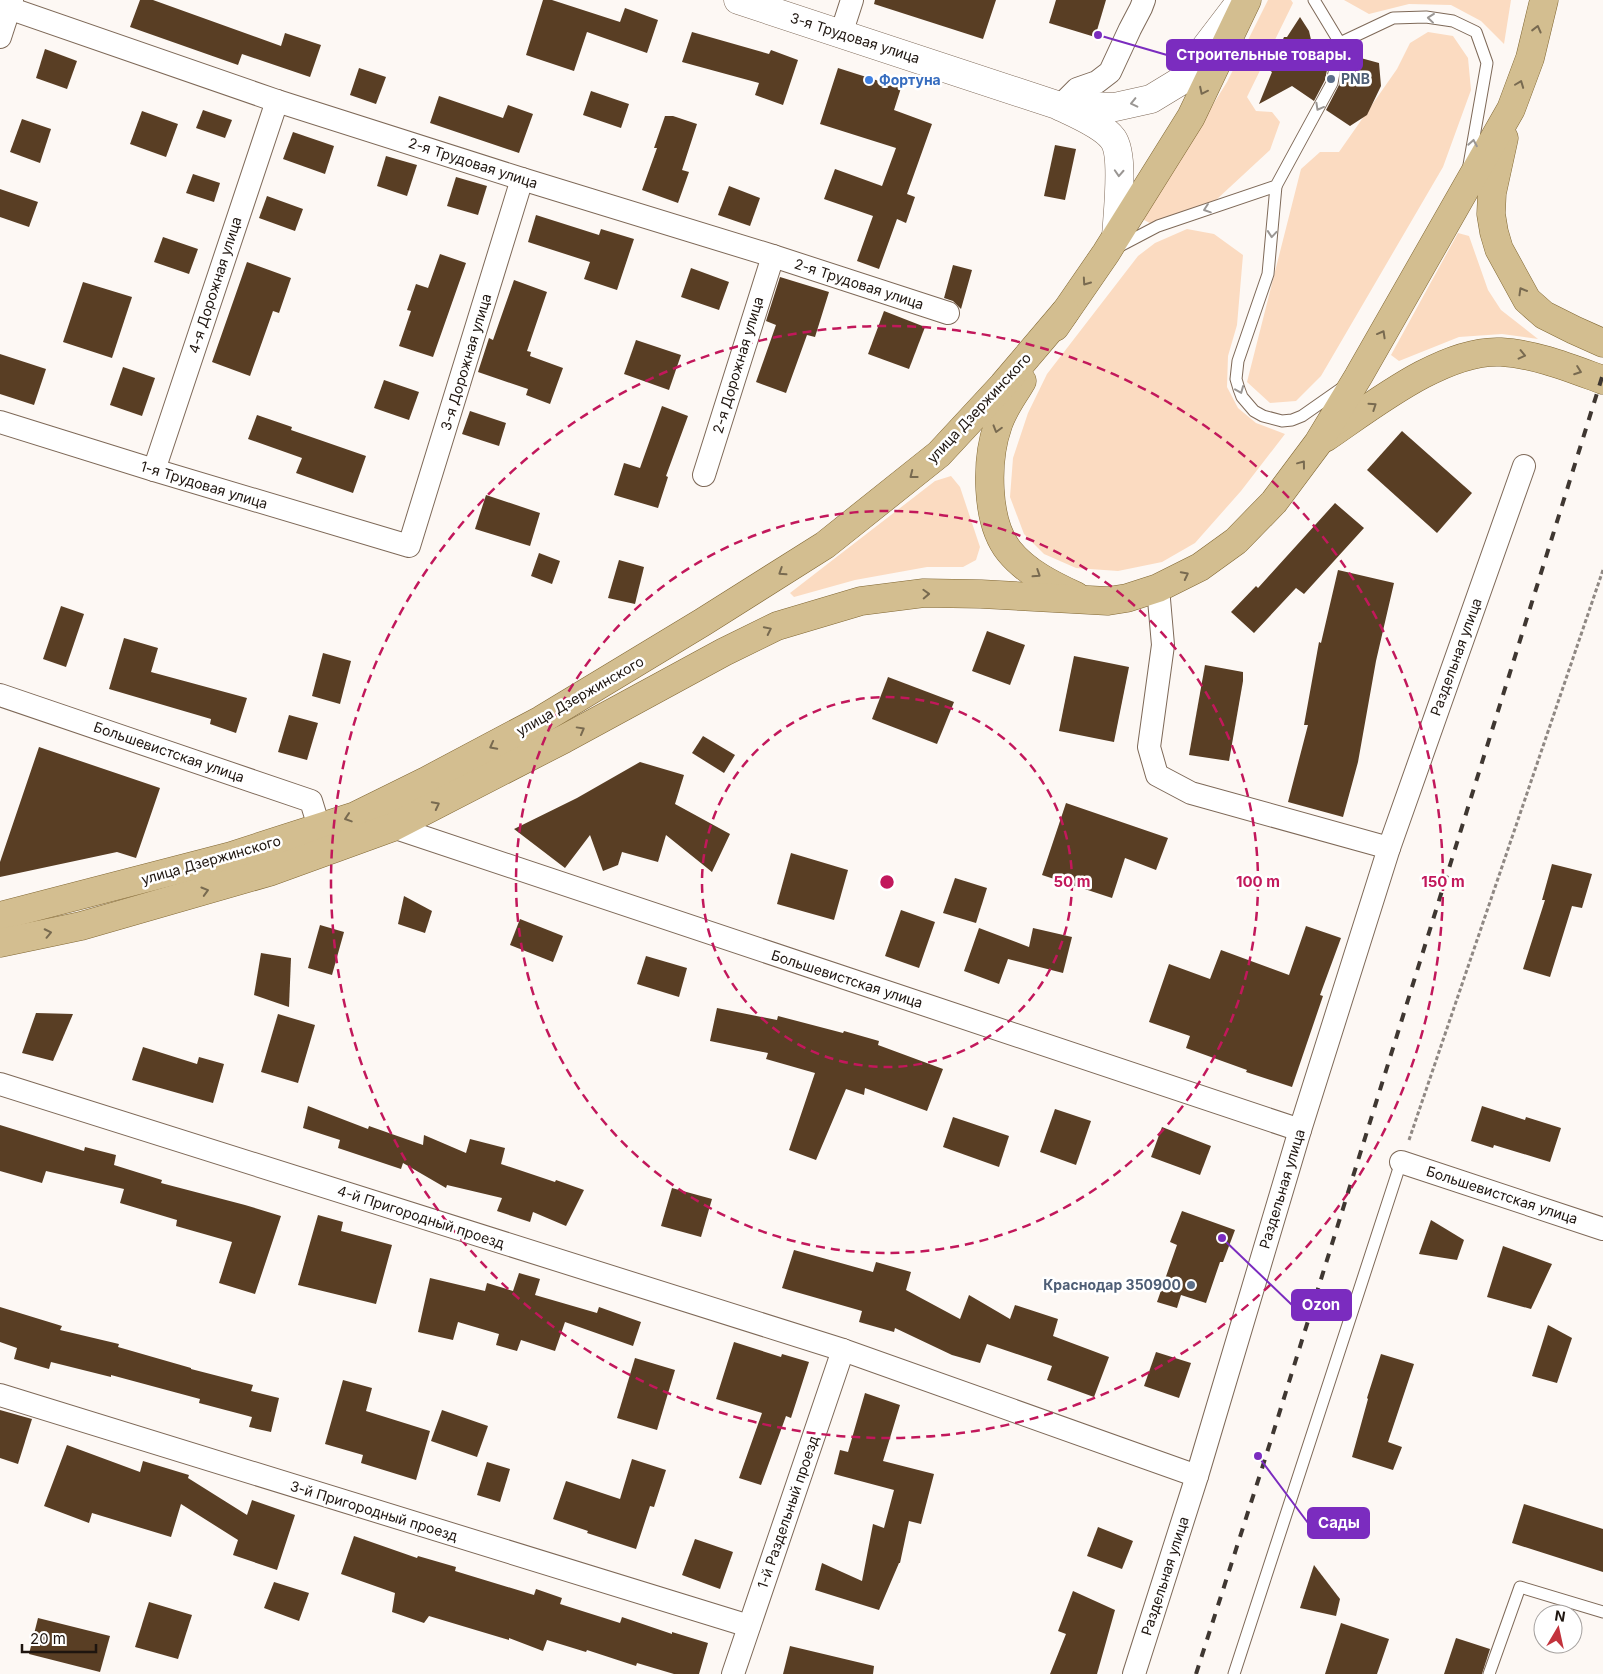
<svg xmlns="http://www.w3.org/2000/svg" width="1603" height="1674" viewBox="0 0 1603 1674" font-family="Inter,sans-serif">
<rect width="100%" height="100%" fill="#fdf8f4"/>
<!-- green -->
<g fill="#fbdbc1">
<polygon points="1268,0 1291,0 1293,3 1247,97 1256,111 1272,112 1280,122 1270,150 1216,200 1150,223 1142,219 1227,82"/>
<polygon points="1344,0 1511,0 1504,44 1481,21 1451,5 1409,4 1369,14"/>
<polygon points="1428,32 1453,36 1468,58 1471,90 1443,167 1321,376 1296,401 1270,403 1247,382 1301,169 1320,152 1339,152 1397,69 1410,43"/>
<polygon points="1187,229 1214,234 1243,255 1237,325 1228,356 1227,387 1238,408 1256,423 1285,434 1241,491 1195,543 1162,562 1118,571 1076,568 1044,554 1024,534 1010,497 1013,458 1028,413 1047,374 1138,256 1155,243"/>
<polygon points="1458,233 1469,236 1488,290 1501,310 1538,339 1502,334 1459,337 1399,361 1391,355"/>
<polygon points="951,476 960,487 980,547 976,560 963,567 927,567 855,580 794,597 790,593 935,481"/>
</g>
<!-- building -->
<g fill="#593e24">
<polygon points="140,0 153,0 281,46 285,33 321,45 310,77 242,54 238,65 130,27"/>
<polygon points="543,0 552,0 620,22 625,8 658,20 647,53 587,32 574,71 526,55"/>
<polygon points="875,0 996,0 983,39 874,4"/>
<polygon points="1056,0 1106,0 1095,37 1049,23"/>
<polygon points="1300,17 1309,31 1312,44 1331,50 1325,80 1314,101 1292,86 1259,104 1272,72 1269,70 1284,37 1287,37"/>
<polygon points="692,32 769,54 771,50 798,60 783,105 755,95 759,83 682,62"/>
<polygon points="45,49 77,61 67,89 36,78"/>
<polygon points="1346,54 1379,63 1381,86 1367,115 1350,126 1326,110 1339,85"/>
<polygon points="359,68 386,77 376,104 350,95"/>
<polygon points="838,68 901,88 894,110 932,124 907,194 915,197 906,223 897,219 879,269 857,261 873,216 824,199 835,169 882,186 896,148 820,124"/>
<polygon points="591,91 629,104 621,128 583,115"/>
<polygon points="439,96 503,118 508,105 533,114 519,153 430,123"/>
<polygon points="203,110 232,120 225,138 196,128"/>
<polygon points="142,111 178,124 166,157 130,144"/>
<polygon points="665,116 673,116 697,124 682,170 689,172 678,203 642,190 657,148 654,148"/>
<polygon points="22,119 51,129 40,163 10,152"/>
<polygon points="293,132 334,146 325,174 283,159"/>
<polygon points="1055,145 1076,149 1065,200 1044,196"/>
<polygon points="386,156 417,165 407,196 377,186"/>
<polygon points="193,174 220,183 214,202 186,193"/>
<polygon points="456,177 487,186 478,215 447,206"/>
<polygon points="729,186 760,198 750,226 718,215"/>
<polygon points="0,189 38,202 29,227 0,217"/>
<polygon points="267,196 303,209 295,231 259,218"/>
<polygon points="536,215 599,235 601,229 634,239 617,290 584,279 590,262 528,242"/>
<polygon points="163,237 198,249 189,274 154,262"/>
<polygon points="440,254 466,263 433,357 399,346 411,311 407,310 416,284 428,288"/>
<polygon points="247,262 291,278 279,313 273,311 250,376 212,362"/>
<polygon points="953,265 972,270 961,309 953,301 944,298"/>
<polygon points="691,268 729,282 719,310 681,297"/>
<polygon points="780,277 829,292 815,337 807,335 786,393 756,382 776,325 766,321"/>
<polygon points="514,280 547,292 527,351 531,352 530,356 563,368 550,404 526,395 528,389 478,372 489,338 493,340"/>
<polygon points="83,282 132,297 112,358 63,342"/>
<polygon points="884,311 925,327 909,369 868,354"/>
<polygon points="636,340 681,355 669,390 624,374"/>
<polygon points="0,354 46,369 34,405 0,394"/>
<polygon points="123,367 155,378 142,416 110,405"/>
<polygon points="384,380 419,392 409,420 374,408"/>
<polygon points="662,406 688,416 666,476 668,477 658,508 614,495 624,463 640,468"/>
<polygon points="470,411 506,423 499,446 462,434"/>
<polygon points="257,415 292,427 291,430 366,456 353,493 296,473 302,458 248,439"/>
<polygon points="1402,431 1472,493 1437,533 1367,470"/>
<polygon points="486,495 540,513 530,546 475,529"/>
<polygon points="1335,503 1364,528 1304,594 1296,588 1254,633 1231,612 1256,586 1258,588"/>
<polygon points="539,553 560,561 552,584 531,576"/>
<polygon points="619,560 644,567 635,604 608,598"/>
<polygon points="1338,570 1394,583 1376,661 1358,762 1343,817 1288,802 1308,725 1304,725 1319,642 1321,643"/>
<polygon points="61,606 84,614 66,667 43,659"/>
<polygon points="987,631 1025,645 1010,685 972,671"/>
<polygon points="124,638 158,648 151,672 247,698 236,733 210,724 211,719 109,689"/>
<polygon points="323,653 351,661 340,704 312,696"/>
<polygon points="1074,656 1129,667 1114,742 1059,731"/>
<polygon points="1205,665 1243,672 1243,681 1229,761 1189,755"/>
<polygon points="888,677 954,702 937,744 872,719"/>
<polygon points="289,715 318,723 307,760 278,752"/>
<polygon points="703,736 735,755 724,773 692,753"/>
<polygon points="39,747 160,788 136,858 117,852 0,877 0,862"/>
<polygon points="640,762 684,775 675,804 730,834 712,872 666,835 658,862 622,852 618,865 603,871 590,835 565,868 514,829 577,798"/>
<polygon points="1066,803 1168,838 1156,870 1125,858 1112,898 1042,875"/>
<polygon points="791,853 848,870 834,920 777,904"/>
<polygon points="1552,864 1592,874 1582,908 1572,906 1550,977 1523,969 1545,900 1542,900"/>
<polygon points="955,878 987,888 976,923 943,913"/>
<polygon points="404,896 432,911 425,933 398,924"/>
<polygon points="901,910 935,922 919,968 885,956"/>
<polygon points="520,919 563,936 553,962 510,945"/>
<polygon points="320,925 344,932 332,975 308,968"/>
<polygon points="1306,926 1341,938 1320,995 1323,996 1292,1087 1246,1072 1247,1070 1186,1048 1190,1036 1149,1022 1169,964 1210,979 1221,950 1289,975"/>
<polygon points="979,928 1029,947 1033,928 1072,937 1063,973 1008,959 999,984 964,971"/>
<polygon points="261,953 291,958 289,1007 254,995"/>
<polygon points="646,956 687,968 679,997 637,984"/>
<polygon points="717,1008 777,1020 778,1016 843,1033 844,1031 879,1041 878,1045 943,1069 927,1111 865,1088 864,1095 846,1089 816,1160 789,1150 815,1073 766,1059 768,1053 710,1041"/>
<polygon points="36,1013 73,1014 53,1061 22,1053"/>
<polygon points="278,1014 315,1025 298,1083 261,1072"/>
<polygon points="143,1047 197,1064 199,1057 224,1064 213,1103 132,1080"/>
<polygon points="308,1106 368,1129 369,1126 423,1145 424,1135 466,1153 470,1139 505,1148 501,1164 555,1182 556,1180 584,1190 566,1226 533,1212 530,1222 497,1211 502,1198 447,1185 446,1188 403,1163 401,1169 338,1148 340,1140 303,1128"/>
<polygon points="1482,1106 1525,1120 1526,1117 1561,1128 1550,1162 1494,1145 1493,1148 1471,1141"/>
<polygon points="1055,1109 1091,1121 1076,1165 1040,1152"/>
<polygon points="953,1117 1009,1136 999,1167 943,1147"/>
<polygon points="0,1125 84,1151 85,1147 116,1155 114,1165 162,1180 161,1183 245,1205 281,1216 255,1294 219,1283 232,1242 176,1226 177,1220 120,1203 124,1189 46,1171 42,1183 0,1171"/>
<polygon points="1162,1127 1211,1146 1200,1175 1151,1157"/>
<polygon points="672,1188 712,1199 701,1237 661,1226"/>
<polygon points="1182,1211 1235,1230 1223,1262 1220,1262 1206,1303 1181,1295 1177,1308 1157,1302 1177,1245 1170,1242"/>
<polygon points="318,1215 343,1222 341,1231 392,1245 376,1304 298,1285"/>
<polygon points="1431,1220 1464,1240 1457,1260 1419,1254"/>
<polygon points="1503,1246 1552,1264 1531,1309 1487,1297"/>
<polygon points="794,1250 873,1272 876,1262 911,1272 906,1290 960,1319 969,1295 1010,1319 1015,1305 1058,1319 1053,1336 1109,1357 1094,1397 1047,1380 1052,1366 987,1344 980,1363 952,1355 895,1328 894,1332 859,1322 862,1311 782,1288"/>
<polygon points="519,1273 540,1279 535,1295 597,1313 599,1307 641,1322 633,1346 565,1322 555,1351 521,1340 517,1351 496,1345 499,1334 458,1322 453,1340 418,1332 430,1278 485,1291 487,1283 513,1291"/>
<polygon points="0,1307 62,1326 60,1330 119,1344 118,1347 191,1368 191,1369 253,1385 251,1391 279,1398 271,1432 249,1427 252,1417 199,1403 200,1399 111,1375 111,1377 51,1362 49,1369 14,1359 17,1348 0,1342"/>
<polygon points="1548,1325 1572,1338 1557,1383 1532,1376"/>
<polygon points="734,1342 781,1357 782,1354 809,1362 791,1418 786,1416 761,1485 739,1478 762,1413 716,1399"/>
<polygon points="1156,1352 1191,1363 1179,1398 1144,1386"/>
<polygon points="1381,1354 1414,1364 1388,1442 1402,1447 1393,1470 1352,1457 1368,1399 1367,1398"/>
<polygon points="635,1358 675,1370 657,1430 617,1418"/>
<polygon points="343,1380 372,1388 366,1411 430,1431 416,1480 361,1463 363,1455 325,1444"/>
<polygon points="865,1393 900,1405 883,1461 934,1474 921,1524 909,1521 900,1563 899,1563 879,1610 815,1590 822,1563 862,1581 873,1524 884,1528 894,1490 834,1474 840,1450 848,1452"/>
<polygon points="0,1410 32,1419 18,1464 0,1458"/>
<polygon points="442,1410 488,1426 477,1457 431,1441"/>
<polygon points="67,1445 140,1472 143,1461 189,1475 188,1478 247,1515 252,1500 295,1515 277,1570 233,1555 238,1540 181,1504 171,1537 92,1513 89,1523 44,1506"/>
<polygon points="632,1459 666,1470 654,1507 650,1506 636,1549 587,1533 588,1531 553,1519 566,1481 620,1499"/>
<polygon points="487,1462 510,1469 500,1502 477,1495"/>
<polygon points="1524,1504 1603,1529 1603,1572 1512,1543"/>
<polygon points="1098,1527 1133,1541 1122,1569 1087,1556"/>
<polygon points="354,1536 417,1558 418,1556 456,1567 455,1571 534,1595 536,1589 562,1598 560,1604 620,1623 622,1617 672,1634 672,1632 708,1643 699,1674 674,1674 637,1663 636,1666 587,1650 586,1652 547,1640 543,1651 509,1638 509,1640 429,1616 424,1623 392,1612 395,1593 341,1574"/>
<polygon points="695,1539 733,1552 720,1589 682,1575"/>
<polygon points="1314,1565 1340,1599 1336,1616 1300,1608"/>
<polygon points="274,1582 309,1593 299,1621 264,1608"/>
<polygon points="1073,1591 1115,1610 1097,1674 1050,1674 1066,1634 1058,1631"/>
<polygon points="149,1602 192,1615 178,1659 135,1647"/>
<polygon points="38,1618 110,1636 100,1672 29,1654"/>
<polygon points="1341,1623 1389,1639 1377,1674 1325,1674"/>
<polygon points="1456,1638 1490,1649 1482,1674 1444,1674"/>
<polygon points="790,1646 874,1666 873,1674 783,1674"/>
</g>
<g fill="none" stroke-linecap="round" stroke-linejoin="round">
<!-- lane casing -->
<g stroke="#7e6958" stroke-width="13">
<g id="lane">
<polyline points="1340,43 1393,18 1426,17 1453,21 1476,32 1487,63 1469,165"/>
<polyline points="1276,186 1268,274 1238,361 1236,379 1239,389 1242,397 1254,411 1263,416 1282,421 1292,420 1302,416 1342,388"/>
<polyline points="1118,247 1158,226 1276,186 1332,83 1340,43 1314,0"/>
<polyline points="1234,1674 1401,1162"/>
<polyline points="1489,1674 1520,1587 1603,1612"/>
</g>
</g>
<!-- street casing -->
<g stroke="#7e6958" stroke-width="24">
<g id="street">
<polyline points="0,5 277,101 522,179 773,256 948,313"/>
<polyline points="841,34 852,0"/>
<polyline points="0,37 12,0"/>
<polyline points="1062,104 1077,89 1097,82 1110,72 1130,29 1141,8 1144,0"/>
<polyline points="0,422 154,470 409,546 522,179"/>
<polyline points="154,470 277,101"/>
<polyline points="704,475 773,256"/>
<polyline points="1158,588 1163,645 1149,747 1157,775 1191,793 1389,848"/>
<polyline points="0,695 311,801 319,827"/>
<polyline points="393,827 1300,1130"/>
<polyline points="0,1084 843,1350 1197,1476"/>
<polyline points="1401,1162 1603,1229"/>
<polyline points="0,1395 749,1626"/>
<polyline points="733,1674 843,1350"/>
<polyline points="1134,1674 1197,1476 1300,1130 1389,848 1524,466"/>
</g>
</g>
<!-- secondary casing -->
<g stroke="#7e6958" stroke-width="29">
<g id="secondary">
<path d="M 738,0 L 1057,105 C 1073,113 1102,124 1113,139 C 1125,156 1117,215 1116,238"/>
<polyline points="1064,105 1115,107 1151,99 1179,82 1237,6"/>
</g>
</g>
<!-- primary casing -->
<g stroke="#816733" stroke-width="29">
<g id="primary">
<polyline points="1504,138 1492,193 1491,214 1494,232 1499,249 1527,300 1544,315 1574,330 1603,343"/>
<polyline points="1055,327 1106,253 1191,117 1247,0"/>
<path d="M 1022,381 C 1014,395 1003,409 998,425 C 986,459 985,521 1009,551 C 1026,572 1052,585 1076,596"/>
<path d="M 1325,438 C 1371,407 1443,349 1501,352 C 1536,354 1570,368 1603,380"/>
<polyline points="0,916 231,856 355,816 426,781 541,720 703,622 825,545 939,454 1003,385 1065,312"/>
<polyline points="0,943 81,926 269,872 393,827 564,739 724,652 777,626 861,601 924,593 981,594 1108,601 1127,598 1158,588 1200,567 1236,541 1274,502 1318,443 1358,377 1511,109 1530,58 1544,0"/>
</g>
</g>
<!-- path -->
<polyline stroke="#8f8883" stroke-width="3" stroke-dasharray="4 2.5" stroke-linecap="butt" points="1409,1140 1603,570"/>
<!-- lane -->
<use href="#lane" stroke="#fff" stroke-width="11"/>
<!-- street -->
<use href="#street" stroke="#fff" stroke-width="22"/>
<!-- secondary -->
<use href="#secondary" stroke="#fff" stroke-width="28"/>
<!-- primary -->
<use href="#primary" stroke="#d3be90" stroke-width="28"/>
<!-- rail -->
<polyline stroke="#3f3731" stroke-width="4" stroke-dasharray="9 9" stroke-linecap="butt" points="1196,1674 1265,1459 1603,374"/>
</g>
<!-- one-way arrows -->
<defs><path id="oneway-chevron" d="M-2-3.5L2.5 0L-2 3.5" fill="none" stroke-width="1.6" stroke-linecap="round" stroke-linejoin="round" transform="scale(1.25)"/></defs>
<g stroke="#9a9693">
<use href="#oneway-chevron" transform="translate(1431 18) rotate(-174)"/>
<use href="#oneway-chevron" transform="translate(1134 103) rotate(167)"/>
<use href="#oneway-chevron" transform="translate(1319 107) rotate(119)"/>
<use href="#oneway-chevron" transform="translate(1473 143) rotate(-80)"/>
<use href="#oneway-chevron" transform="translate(1119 173) rotate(93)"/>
<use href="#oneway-chevron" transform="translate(1207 209) rotate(161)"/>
<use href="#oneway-chevron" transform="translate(1272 234) rotate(95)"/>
<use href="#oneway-chevron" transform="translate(1240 390) rotate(68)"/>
</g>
<g stroke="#786a50">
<use href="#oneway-chevron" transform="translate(1537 29) rotate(-76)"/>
<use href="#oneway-chevron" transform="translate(1520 84) rotate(-69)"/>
<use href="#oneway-chevron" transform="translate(1203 91) rotate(116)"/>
<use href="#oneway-chevron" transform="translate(1086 282) rotate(125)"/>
<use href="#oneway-chevron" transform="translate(1522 291) rotate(-120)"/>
<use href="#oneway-chevron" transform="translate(1382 334) rotate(-61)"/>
<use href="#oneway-chevron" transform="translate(1522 355) rotate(13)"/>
<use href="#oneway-chevron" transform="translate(1578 371) rotate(20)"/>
<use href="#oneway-chevron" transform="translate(1373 406) rotate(-34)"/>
<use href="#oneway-chevron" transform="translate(997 429) rotate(106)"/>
<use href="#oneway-chevron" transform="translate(1302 464) rotate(-53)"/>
<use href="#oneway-chevron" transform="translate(913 475) rotate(142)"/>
<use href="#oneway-chevron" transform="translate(782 572) rotate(147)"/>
<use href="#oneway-chevron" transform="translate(1037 574) rotate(33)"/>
<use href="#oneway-chevron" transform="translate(1185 575) rotate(-27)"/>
<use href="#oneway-chevron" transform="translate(926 594) rotate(-2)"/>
<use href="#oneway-chevron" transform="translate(768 630) rotate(-26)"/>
<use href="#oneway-chevron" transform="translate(581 730) rotate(-29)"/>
<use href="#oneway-chevron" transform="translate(493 746) rotate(152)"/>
<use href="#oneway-chevron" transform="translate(436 805) rotate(-27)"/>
<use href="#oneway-chevron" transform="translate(348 818) rotate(162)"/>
<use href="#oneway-chevron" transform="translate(205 891) rotate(-16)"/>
<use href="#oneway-chevron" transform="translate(48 933) rotate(-12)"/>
</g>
<!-- distance rings -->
<g fill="none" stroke="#c2185b" stroke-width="2.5" stroke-dasharray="9 6">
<circle cx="887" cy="882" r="185"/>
<circle cx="887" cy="882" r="371"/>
<circle cx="887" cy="882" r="556"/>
</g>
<!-- markers -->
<g fill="#5c6f8a" stroke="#fff" stroke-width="2">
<circle cx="1331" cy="79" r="5"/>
<circle cx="1191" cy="1285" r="5"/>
</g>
<circle fill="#3f7fe0" stroke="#fff" stroke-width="2" cx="869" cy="80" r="5"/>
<g text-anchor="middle" stroke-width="5" stroke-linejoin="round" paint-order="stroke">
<!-- street labels -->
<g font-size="14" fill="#1e150f" stroke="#fff">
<text transform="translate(855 38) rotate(18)" y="5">3-я Трудовая улица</text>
<text transform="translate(473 163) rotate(18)" y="5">2-я Трудовая улица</text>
<text transform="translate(859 284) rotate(18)" y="5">2-я Трудовая улица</text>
<text transform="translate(215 285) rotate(-72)" y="5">4-я Дорожная улица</text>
<text transform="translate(466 362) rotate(-73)" y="5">3-я Дорожная улица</text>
<text transform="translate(738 365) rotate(-73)" y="5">2-я Дорожная улица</text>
<text transform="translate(979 408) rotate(-47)" y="5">улица Дзержинского</text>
<text transform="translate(204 485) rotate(17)" y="5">1-я Трудовая улица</text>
<text transform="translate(1456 657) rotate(-70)" y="5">Раздельная улица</text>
<text transform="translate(580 696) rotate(-30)" y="5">улица Дзержинского</text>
<text transform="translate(169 752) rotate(19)" y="5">Большевистская улица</text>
<text transform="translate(211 860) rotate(-16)" y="5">улица Дзержинского</text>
<text transform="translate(847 979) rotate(18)" y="5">Большевистская улица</text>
<text transform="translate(1282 1189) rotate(-73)" y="5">Раздельная улица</text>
<text transform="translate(1502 1195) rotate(18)" y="5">Большевистская улица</text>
<text transform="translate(421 1217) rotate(18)" y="5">4-й Пригородный проезд</text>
<text transform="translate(374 1511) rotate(17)" y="5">3-й Пригородный проезд</text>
<text transform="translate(788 1512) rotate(-71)" y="5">1-й Раздельный проезд</text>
<text transform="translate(1165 1576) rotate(-72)" y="5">Раздельная улица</text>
</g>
<!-- service labels -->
<g font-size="14" font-weight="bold" fill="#4e5e75" stroke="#fff" text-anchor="start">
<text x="1341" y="84">PNB</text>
<text x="1181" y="1290" text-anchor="end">Краснодар 350900</text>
</g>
<!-- shop labels -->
<g font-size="14" font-weight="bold" fill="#366cbe" stroke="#fff" text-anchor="start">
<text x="879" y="85">Фортуна</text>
</g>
</g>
<circle cx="887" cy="882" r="8" fill="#c2185b" stroke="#fff" stroke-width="2.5"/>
<g font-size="15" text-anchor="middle" font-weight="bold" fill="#c2185b" stroke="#fff" stroke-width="5" stroke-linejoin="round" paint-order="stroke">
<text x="1072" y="887">50 m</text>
<text x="1258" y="887">100 m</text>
<text x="1443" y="887">150 m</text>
</g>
<!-- callouts -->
<path fill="none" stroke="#7b2cbf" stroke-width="2" d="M1098 35L1167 55M1222 1238L1292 1305M1258 1456L1308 1523"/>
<g fill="#7b2cbf" stroke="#fff" stroke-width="2">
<circle cx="1098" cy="35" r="5"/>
<circle cx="1222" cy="1238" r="5"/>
<circle cx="1258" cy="1456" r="5"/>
</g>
<g fill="#7b2cbf" stroke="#7b2cbf" stroke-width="2">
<rect x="1167" y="40" width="195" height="30" rx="5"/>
<rect x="1292" y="1290" width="59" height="30" rx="5"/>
<rect x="1308" y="1508" width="61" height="30" rx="5"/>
</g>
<g font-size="15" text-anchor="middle" font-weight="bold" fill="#fff">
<text x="1264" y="60">Строительные товары.</text>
<text x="1321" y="1310">Ozon</text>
<text x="1339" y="1528">Сады</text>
</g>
<!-- north arrow -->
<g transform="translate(1558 1629) rotate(9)"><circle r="24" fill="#ffffff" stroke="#a5a19f"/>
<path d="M0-4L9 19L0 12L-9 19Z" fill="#c3333d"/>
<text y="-8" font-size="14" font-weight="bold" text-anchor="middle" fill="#1e150f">N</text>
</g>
<!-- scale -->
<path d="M22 1644v8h74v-8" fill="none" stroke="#1e150f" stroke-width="2.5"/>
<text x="30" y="1644" font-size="15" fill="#1e150f" stroke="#ffffff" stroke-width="4" paint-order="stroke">20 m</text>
</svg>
